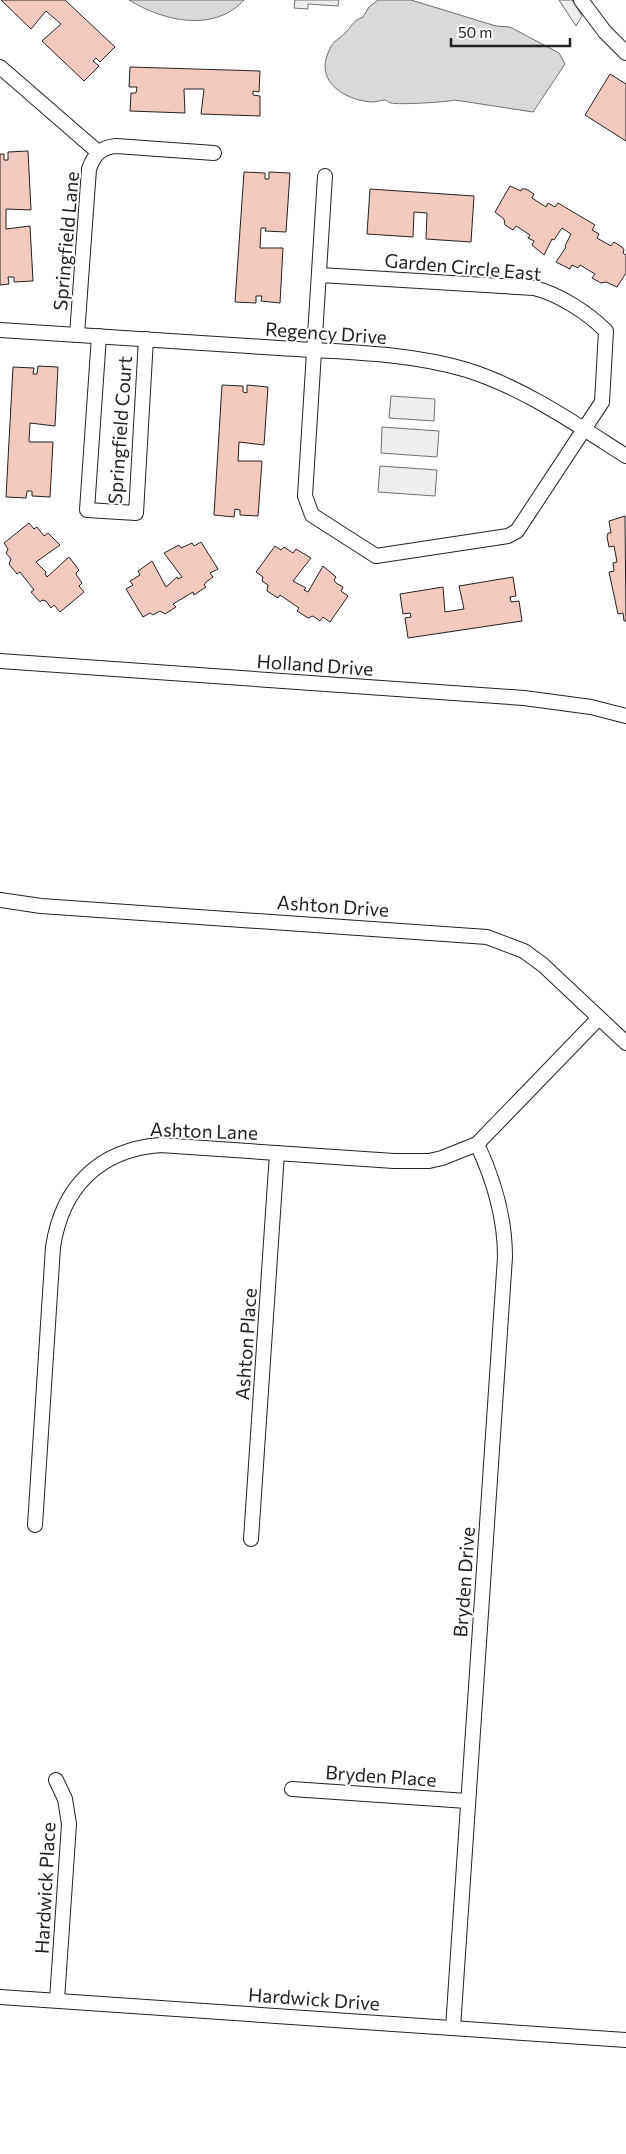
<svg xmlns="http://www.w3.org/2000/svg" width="626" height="2154" viewBox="0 0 626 2154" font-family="Commissioner,sans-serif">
<rect width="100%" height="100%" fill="#fff"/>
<!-- green -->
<g fill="#eee" stroke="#6f6f6f">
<polygon points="391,396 435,399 434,421 389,418"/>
<polygon points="382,427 439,431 437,457 381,453"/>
<polygon points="380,466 437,470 435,496 378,492"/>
</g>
<!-- parking -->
<g fill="#ededed" stroke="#6f6f6f">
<polygon points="295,0 339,0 338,6 308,4 308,9 294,8"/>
<polygon points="559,0 572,0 582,16 576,26"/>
</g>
<!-- water -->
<g fill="#d9d9d9" stroke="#6f6f6f">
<path d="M 129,0 L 244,0 C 214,33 163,21 129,0 Z"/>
<path d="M 378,0 L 411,0 L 496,26 L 510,27 L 559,53 L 565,64 L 533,112 L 455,100 C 447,102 400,105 391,103 C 387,102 389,101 384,100 C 381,100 377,102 373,102 C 347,101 315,83 328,53 C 334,38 337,42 347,31 C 354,23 352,22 363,17 L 369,7 Z"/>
</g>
<!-- building -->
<g fill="#f3c9c0" stroke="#222">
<polygon points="1,0 65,0 115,47 100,62 96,58 93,61 99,66 84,81 42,41 61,24 46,11 31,29"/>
<polygon points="130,67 260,71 259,92 253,91 253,95 260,96 260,116 201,114 204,89 184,89 185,113 130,111 131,93 136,93 137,87 129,87"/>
<polygon points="610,74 626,84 626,141 585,115"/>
<polygon points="28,151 31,210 6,209 6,229 30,226 33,281 14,282 14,277 8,277 9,284 0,285 0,154 4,154 4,160 8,160 8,152"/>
<polygon points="244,172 265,173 265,179 269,179 269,172 290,173 286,232 265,231 266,228 261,228 260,248 283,248 280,303 261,301 262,296 256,296 256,303 235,302"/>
<polygon points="510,186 521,191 522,189 526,189 534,194 532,198 546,207 548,203 555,207 558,203 595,225 592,230 599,234 597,238 611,246 614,242 622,247 624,250 623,253 626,255 626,273 617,287 606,282 601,283 592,278 595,274 580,265 578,268 572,265 570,269 556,262 566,247 565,246 571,234 562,228 554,240 552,239 544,255 532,245 534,241 528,238 530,235 516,226 513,230 505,225 504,219 495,212"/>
<polygon points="370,189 474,196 471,242 426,239 427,213 414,212 413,237 367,234"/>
<polygon points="38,366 58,367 55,426 30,423 29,442 53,442 50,497 32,496 32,491 27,491 26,498 6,497 13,367 34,368 33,374 37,374"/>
<polygon points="222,385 243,386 243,392 247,393 247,385 268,387 264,445 239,442 238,461 262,461 258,516 240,515 240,510 235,509 234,517 214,515"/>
<polygon points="625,516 626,621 624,621 623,613 618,614 609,572 614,571 613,563 617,562 614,546 609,547 607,537 608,533 611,533 609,521"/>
<polygon points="29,523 34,529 37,527 44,536 48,533 60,545 36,562 46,572 45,574 47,577 69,557 79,570 76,573 77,576 82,583 79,586 84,592 60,612 54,605 51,608 46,601 42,600 40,602 31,592 34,590 20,572 17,574 9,564 11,559 6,553 8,549 4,543"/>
<polygon points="201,542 218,569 210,573 213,577 206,582 204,585 206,587 194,595 193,592 173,604 176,607 165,614 160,611 153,615 150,613 143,617 126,589 133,585 130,581 140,575 138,571 152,561 166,587 177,577 178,579 182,577 164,553 179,545 181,548 192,543 194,546"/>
<polygon points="275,546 281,550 284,547 293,553 296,549 311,558 293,581 306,588 304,590 308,592 323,566 336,577 334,580 336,583 343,587 341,591 348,596 330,622 323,617 320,621 313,616 308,618 297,611 299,608 280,595 278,598 267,591 268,585 262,581 263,577 256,572"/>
<polygon points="513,577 516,596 510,597 511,602 519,601 522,621 408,638 405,618 411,617 410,613 403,614 400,594 443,587 445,612 464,609 459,586"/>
</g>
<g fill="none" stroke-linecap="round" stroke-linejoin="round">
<!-- minor casing -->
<g stroke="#222" stroke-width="16">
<g id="minor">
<polyline points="581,0 605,32 626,53"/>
<polyline points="0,67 98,152"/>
<path d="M 320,275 L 534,288 C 559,294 588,313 606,331 L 602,402 L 517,531 L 508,536 L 376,556 L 312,515 L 305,496 L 325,176"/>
<path d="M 0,330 C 93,336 186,342 279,348 C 341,352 407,352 467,370 C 524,388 576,424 626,456"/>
<path d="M 77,335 L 89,169 C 94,155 101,147 116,146 L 214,153"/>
<polyline points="99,336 87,510 136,513 146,339"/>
<polyline points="0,661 524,698 591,707 626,716"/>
<polyline points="0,900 41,906 487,937 524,951 543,965 626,1043"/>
<path d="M 35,1525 L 53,1247 C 62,1188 98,1150 160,1145 L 394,1161 L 429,1161 L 442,1158 L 477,1144 L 599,1018"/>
<polyline points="251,1539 277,1153"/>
<polyline points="56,1780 65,1799 69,1824 57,2000"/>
<polyline points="292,1789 467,1801"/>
<polyline points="0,1997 626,2040"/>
<path d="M 453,2028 L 505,1257 C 505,1217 494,1180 477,1144"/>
</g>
</g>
<!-- minor -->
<use href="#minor" stroke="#fff" stroke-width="14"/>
</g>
<g text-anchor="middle" stroke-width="4" stroke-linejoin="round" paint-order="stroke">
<!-- street labels -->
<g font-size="19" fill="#222" stroke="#fff">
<text transform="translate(66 241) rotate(-85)" y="7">Springfield Lane</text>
<text transform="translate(463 267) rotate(5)" y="7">Garden Circle East</text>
<text transform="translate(326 333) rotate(4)" y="7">Regency Drive</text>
<text transform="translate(120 430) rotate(-86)" y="7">Springfield Court</text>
<text transform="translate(315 665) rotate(4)" y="7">Holland Drive</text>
<text transform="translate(333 906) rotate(4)" y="7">Ashton Drive</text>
<text transform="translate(204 1131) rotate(2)" y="7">Ashton Lane</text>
<text transform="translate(246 1344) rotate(-86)" y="7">Ashton Place</text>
<text transform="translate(464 1582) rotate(-86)" y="7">Bryden Drive</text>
<text transform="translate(381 1776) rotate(4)" y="7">Bryden Place</text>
<text transform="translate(45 1888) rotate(-87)" y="7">Hardwick Place</text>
<text transform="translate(314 1999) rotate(4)" y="7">Hardwick Drive</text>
</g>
</g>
<!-- scale -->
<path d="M451 38v8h119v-8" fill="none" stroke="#222222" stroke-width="2.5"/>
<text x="458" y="38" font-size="15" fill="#222222" stroke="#ffffff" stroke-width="4" paint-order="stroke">50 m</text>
</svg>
